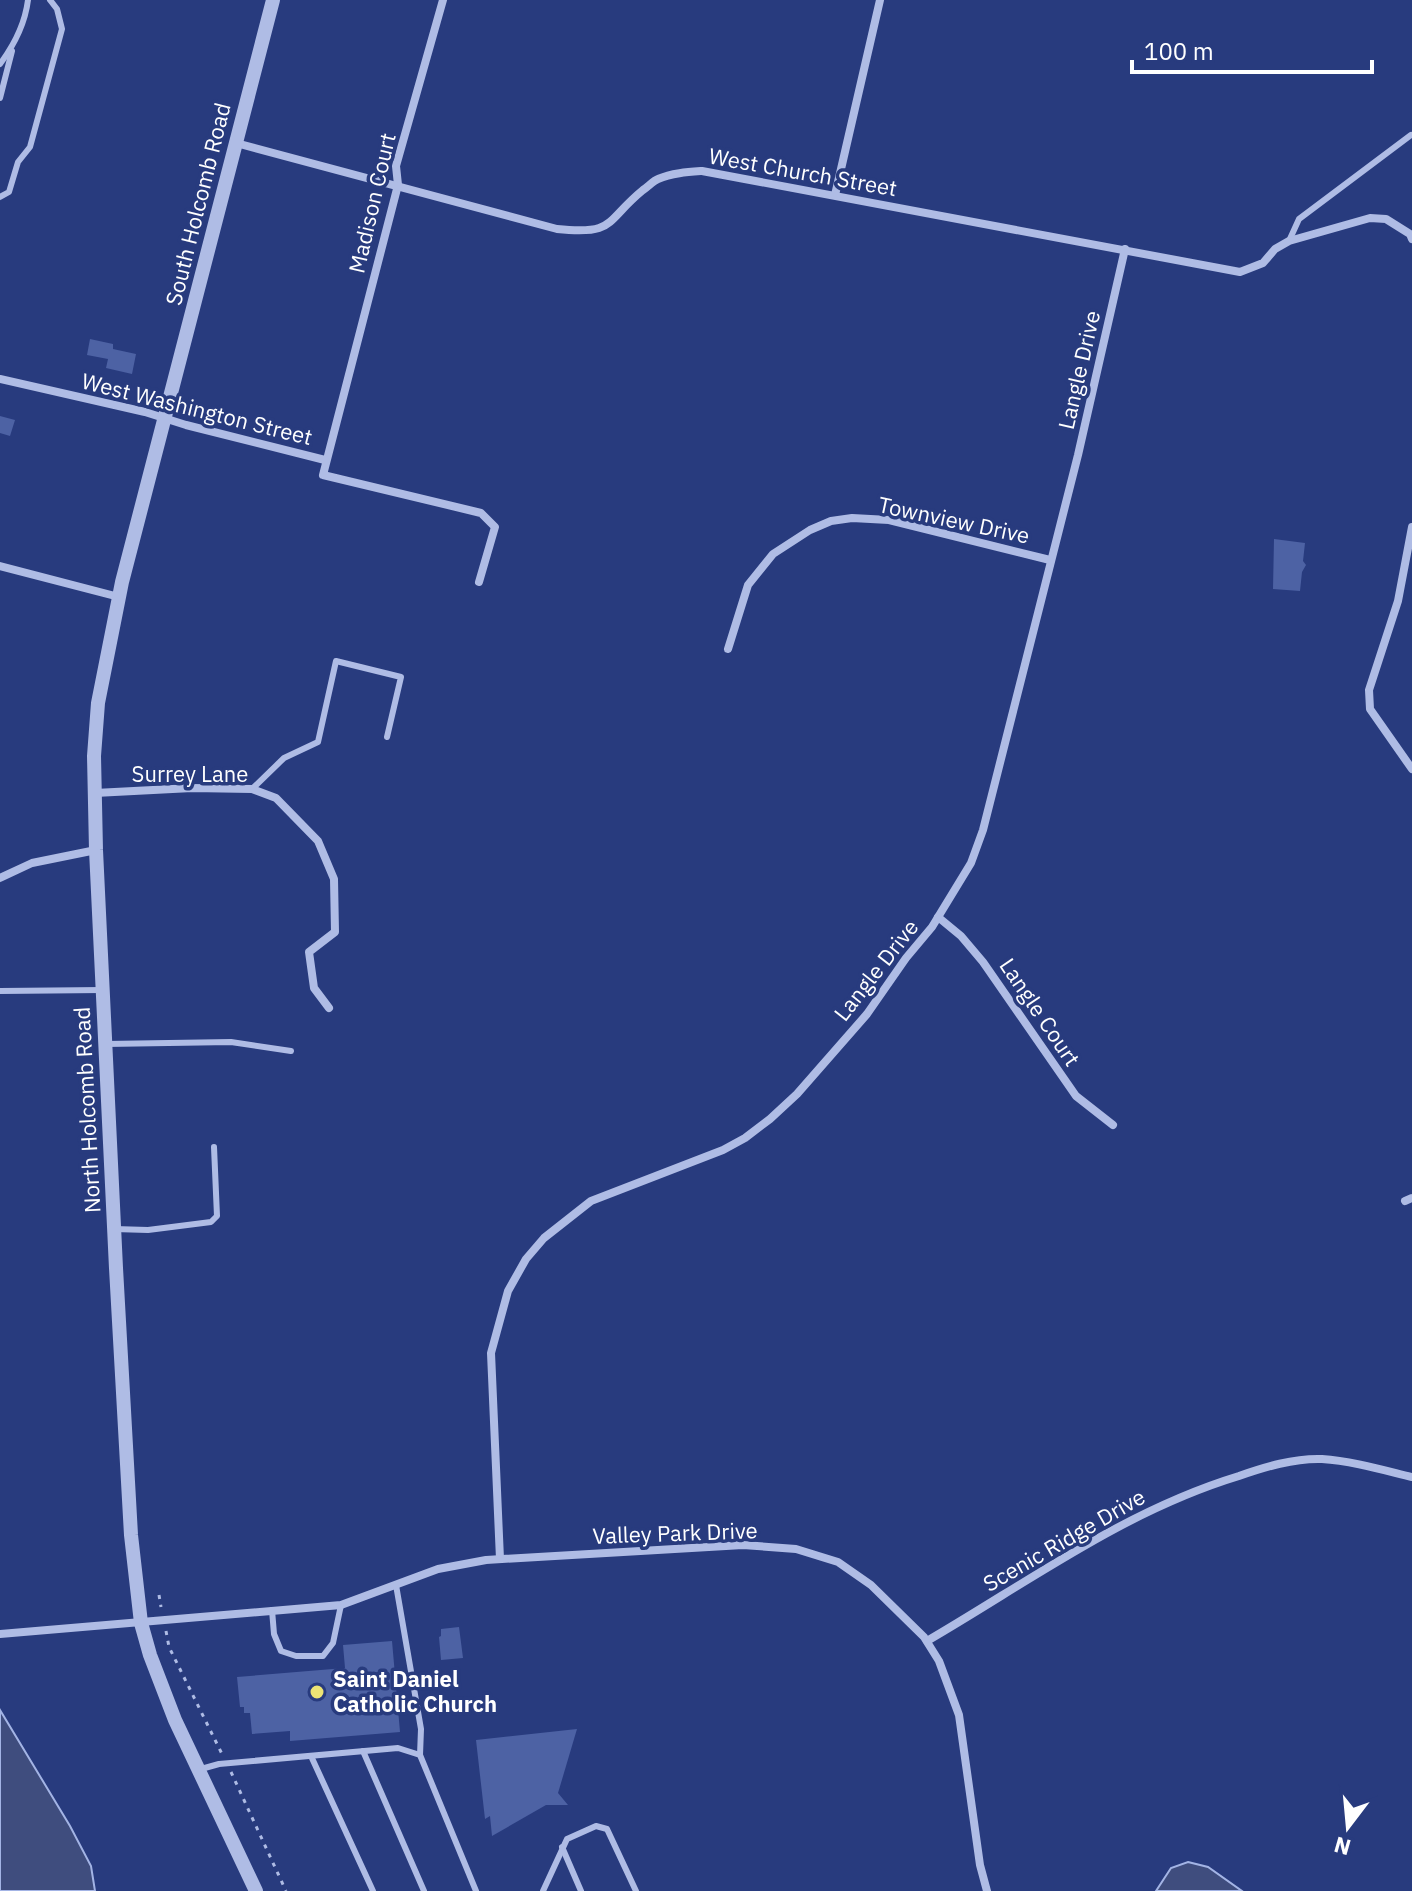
<svg xmlns="http://www.w3.org/2000/svg" width="1412" height="1891" viewBox="0 0 1412 1891" font-family="'IBM Plex Sans',sans-serif">
<rect width="100%" height="100%" fill="#283b7e"/>
<!-- water -->
<g fill="#3f4d7e" stroke="#a3b4e5" stroke-width="2">
<polygon points="0,1710 70,1826 91,1866 95,1891 0,1891"/>
<polygon points="1188,1862 1208,1867 1242,1891 1156,1891 1171,1868"/>
</g>
<!-- building -->
<g fill="#4d62a4">
<polygon points="90,339 113,344 113,349 136,354 132,374 106,368 108,359 87,355"/>
<polygon points="0,416 15,420 10,436 0,433"/>
<polygon points="1274,539 1305,543 1303,561 1306,565 1302,572 1300,591 1273,589"/>
<polygon points="459,1627 463,1658 441,1660 439,1637 441,1636 441,1629"/>
<polygon points="392,1641 400,1732 290,1741 290,1731 252,1734 250,1713 244,1713 244,1707 240,1707 237,1677 345,1668 343,1645"/>
<polygon points="577,1729 558,1793 568,1805 546,1805 492,1836 490,1816 485,1819 476,1740"/>
</g>
<g fill="none" stroke-linecap="round" stroke-linejoin="round">
<!-- path -->
<g stroke="#afbce5" stroke-width="3" stroke-dasharray="4 6" stroke-linecap="butt">
<polyline points="159,1595 161,1607"/>
<polyline points="166,1631 169,1647 222,1754"/>
<polyline points="231,1772 286,1891"/>
</g>
<!-- service -->
<g stroke="#afbce5" stroke-width="6">
<path d="M 0,64 C 15,44 25,24 28,0"/>
<polyline points="0,98 12,51"/>
<polyline points="0,197 9,192 18,162 30,147 62,29 57,9 50,0"/>
<polyline points="1289,241 1299,219 1411,135"/>
<polyline points="252,789 284,758 318,742 336,661 401,677 387,737"/>
<polyline points="0,991 103,990"/>
<polyline points="106,1044 231,1042 291,1051"/>
<polyline points="114,1229 148,1230 211,1222 217,1216 214,1147"/>
<polyline points="396,1585 421,1729 420,1755"/>
<polyline points="272,1610 274,1634 281,1651 296,1656 323,1656 333,1643 341,1605"/>
<polyline points="363,1751 424,1891"/>
<polyline points="311,1756 373,1891"/>
<polyline points="201,1769 219,1764 398,1748 420,1755 476,1891"/>
<polyline points="562,1847 581,1891"/>
<polyline points="543,1891 567,1839 596,1826 607,1829 636,1891"/>
</g>
<!-- minor -->
<g stroke="#afbce5" stroke-width="8">
<polyline points="443,0 396,166 398,185 323,475 481,513 495,527 479,582"/>
<path d="M 236,143 L 557,229 C 616,235 604,222 643,190 C 648,187 653,181 658,179 C 672,173 688,172 702,171 L 1240,272 L 1263,263 L 1275,249 L 1289,241 L 1370,218 L 1386,219 L 1410,234 L 1412,239"/>
<polyline points="835,195 880,0"/>
<polyline points="0,379 145,412 186,425 325,460"/>
<polyline points="1412,527 1398,601 1369,690 1370,709 1412,769"/>
<polyline points="0,566 119,597"/>
<polyline points="728,649 748,585 773,554 810,530 831,521 852,518 889,520 1050,560"/>
<polyline points="95,793 192,788 252,789 276,798 318,841 334,879 335,932 309,952 314,988 329,1008"/>
<polyline points="0,878 32,863 96,850"/>
<polyline points="938,917 961,936 983,962 1076,1096 1113,1125"/>
<polyline points="1405,1201 1412,1198"/>
<polyline points="500,1559 491,1353 508,1291 526,1259 544,1238 591,1201 723,1150 745,1138 770,1119 797,1094 867,1014 906,958 932,927 971,863 983,830 1078,455 1125,249"/>
<polyline points="0,1634 341,1605 438,1569 486,1560 743,1545 796,1549 838,1562 871,1585 924,1637 939,1661 959,1715 980,1865 987,1891"/>
<path d="M 927,1641 C 1030,1581 1124,1511 1239,1476 C 1265,1467 1294,1458 1322,1459 C 1352,1461 1383,1470 1412,1477"/>
</g>
<!-- tertiary -->
<polyline stroke="#afbce5" stroke-width="14" points="256,1891 175,1720 150,1655 141,1623 131,1535 116,1268 96,850 94,756 98,703 122,582 273,0"/>
</g>
<!-- markers -->
<circle fill="#ece375" stroke="#283b7e" stroke-width="3" cx="317" cy="1692" r="8"/>
<g text-anchor="middle" stroke-width="7" stroke-linejoin="round" paint-order="stroke">
<!-- street labels -->
<g font-size="22" fill="#fff" stroke="#283b7e">
<text transform="translate(803 172) rotate(10)" y="8">West Church Street</text>
<text transform="translate(372 203) rotate(-77)" y="8">Madison Court</text>
<text transform="translate(198 204) rotate(-76)" y="8">South Holcomb Road</text>
<text transform="translate(1079 370) rotate(-77)" y="8">Langle Drive</text>
<text transform="translate(197 409) rotate(14)" y="8">West Washington Street</text>
<text transform="translate(954 520) rotate(12)" y="8">Townview Drive</text>
<text x="190" y="782">Surrey Lane</text>
<text transform="translate(876 970) rotate(-52)" y="8">Langle Drive</text>
<text transform="translate(1040 1012) rotate(56)" y="8">Langle Court</text>
<text transform="translate(87 1110) rotate(-93)" y="8">North Holcomb Road</text>
<text transform="translate(675 1533) rotate(-2)" y="8">Valley Park Drive</text>
<text transform="translate(1064 1540) rotate(-30)" y="8">Scenic Ridge Drive</text>
</g>
<!-- poi labels -->
<g font-size="22" font-weight="bold" fill="#fff" stroke="#283b7e" text-anchor="start">
<text x="333" y="1687">Saint Daniel<tspan x="333" dy="25">Catholic Church</tspan></text>
</g>
</g>
<!-- north arrow -->
<g transform="translate(1348 1827) rotate(196)" stroke="#283b7e" stroke-width="6" paint-order="stroke">
<path d="M0-6L14 30L0 20L-14 30Z" fill="#ffffff"/>
<text y="-12" font-size="22" font-weight="bold" text-anchor="middle" fill="#ffffff">N</text>
</g>
<!-- scale -->
<path d="M1132 60v12h240v-12" fill="none" stroke="#ffffff" stroke-width="4"/>
<text x="1144" y="60" font-size="24" fill="#ffffff" stroke="#283b7e" stroke-width="6" paint-order="stroke">100 m</text>
</svg>
